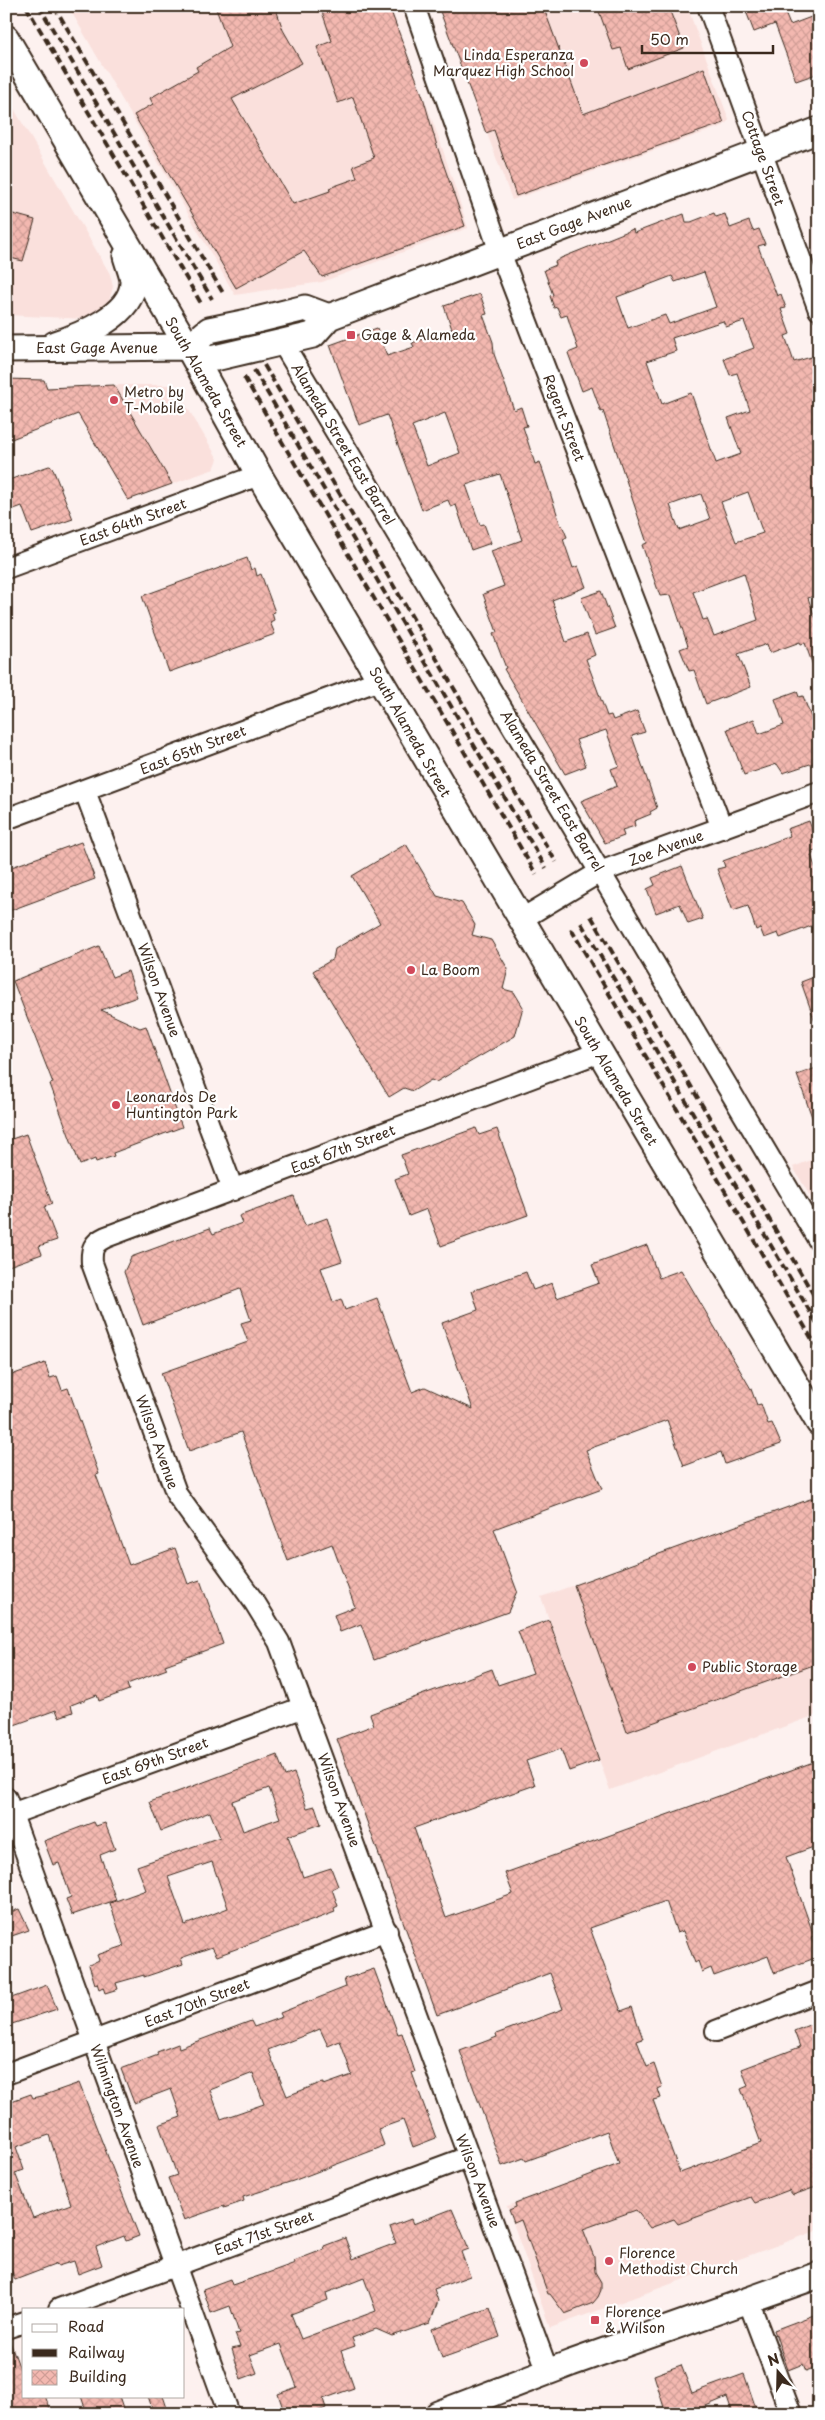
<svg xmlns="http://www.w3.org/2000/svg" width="825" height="2420" viewBox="0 0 825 2420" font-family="'Playpen Sans',sans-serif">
<defs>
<pattern id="building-cross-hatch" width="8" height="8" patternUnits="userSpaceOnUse" patternTransform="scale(1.25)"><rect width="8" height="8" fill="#f3b8b0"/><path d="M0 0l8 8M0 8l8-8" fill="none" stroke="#d19e97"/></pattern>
</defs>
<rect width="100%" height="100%" fill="#fdf1ef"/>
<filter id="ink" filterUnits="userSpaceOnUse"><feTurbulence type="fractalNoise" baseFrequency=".02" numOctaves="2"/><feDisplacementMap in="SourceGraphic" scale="10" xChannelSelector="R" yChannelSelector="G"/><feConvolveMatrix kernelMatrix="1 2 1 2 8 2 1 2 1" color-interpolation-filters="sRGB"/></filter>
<g filter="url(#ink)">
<!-- built -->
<g fill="#fae0dc">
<polygon points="68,6 390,6 441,144 468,228 322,282 235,295"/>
<polygon points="439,6 687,6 729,120 723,126 512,200"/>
<polygon points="6,95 110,274 113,287 109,301 103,309 86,319 6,315"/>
<polygon points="114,385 174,385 218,459 214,469 128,500 62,388"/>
<polygon points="819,1157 819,1211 793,1167"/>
<polygon points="819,1496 819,1714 610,1790 541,1597"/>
<polygon points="819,2121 819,2230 550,2328 507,2206 619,2164 680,2173"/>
</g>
<!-- building -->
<g fill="url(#building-cross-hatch)" stroke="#3b2a1e" fill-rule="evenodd">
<polygon points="215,6 275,6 283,30 302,63 232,99 293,204 330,191 329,188 357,178 353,166 374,158 353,97 338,103 317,47 332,41 320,6 389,6 423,97 437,146 465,226 322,277 304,251 236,288 134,115 153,104 150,98 198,71 196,67 230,47"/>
<polygon points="438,6 543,6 583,114 704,68 724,123 516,196 494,130 486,133"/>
<polygon points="597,6 668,6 684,48 628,69 621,48 613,50"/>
<polygon points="744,6 782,6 790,25 819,14 819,73 796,81 775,24 754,32"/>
<polygon points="6,212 35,220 23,261 6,257"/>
<path d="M 714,213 L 716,217 L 725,214 L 730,228 L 749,221 L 753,231 L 759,229 L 765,244 L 758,246 L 777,296 L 781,294 L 786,308 L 781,309 L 790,334 L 785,336 L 794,362 L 811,357 L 818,378 L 815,379 L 819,391 L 819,594 L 808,598 L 819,628 L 819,677 L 817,677 L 805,643 L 801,644 L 800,642 L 770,653 L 767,644 L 738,654 L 751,687 L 706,704 L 694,670 L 689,671 L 680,649 L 688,646 L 671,595 L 660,596 L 653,576 L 642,545 L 647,543 L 603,411 L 601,412 L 592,387 L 582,391 L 568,353 L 578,349 L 567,315 L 561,317 L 557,307 L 554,308 L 550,296 L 553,295 L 544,270 L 556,265 L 555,262 L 561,258 L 633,229 L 634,233 L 684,214 L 686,222 L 691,222 ZM 704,272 L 716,307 L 669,324 L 665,315 L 628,328 L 617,297 L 672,276 L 675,282 ZM 723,321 L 726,327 L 744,321 L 754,348 L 724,359 L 730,375 L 737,373 L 750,410 L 728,418 L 741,454 L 716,463 L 691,393 L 662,404 L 647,361 L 676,351 L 672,338 ZM 748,492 L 763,533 L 736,542 L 721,502 ZM 701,494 L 710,519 L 679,530 L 670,505 ZM 744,573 L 758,620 L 714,636 L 707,619 L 703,620 L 693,592 Z"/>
<path d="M 480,294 L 487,314 L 483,315 L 493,342 L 494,354 L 514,410 L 521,407 L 527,426 L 523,427 L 535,464 L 540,462 L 561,526 L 562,525 L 567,537 L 563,539 L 573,568 L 578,566 L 586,587 L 552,600 L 566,642 L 587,634 L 595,655 L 586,659 L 607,716 L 611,715 L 613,720 L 637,711 L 645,732 L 632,736 L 657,808 L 650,812 L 651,814 L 634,821 L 635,826 L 622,830 L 624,836 L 605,843 L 581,801 L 617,786 L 611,769 L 619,766 L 606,730 L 576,740 L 586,766 L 565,774 L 504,669 L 506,668 L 493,634 L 497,632 L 483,594 L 504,586 L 491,551 L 522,540 L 500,474 L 466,485 L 480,525 L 484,524 L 491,543 L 471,550 L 456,505 L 451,507 L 448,500 L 422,510 L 387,415 L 359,425 L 330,345 L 377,328 L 387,356 L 414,347 L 412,343 L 452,329 L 444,306 ZM 445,413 L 460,453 L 427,466 L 412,426 Z"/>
<polygon points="6,379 44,380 47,388 114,385 172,484 128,500 78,414 6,441"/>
<polygon points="49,466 52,467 73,519 32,533 22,506 6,512 6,481"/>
<polygon points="247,558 251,570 255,568 257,576 261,574 265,585 275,612 272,613 274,620 270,622 275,634 169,672 142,596"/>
<polygon points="601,591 615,628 595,635 581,598"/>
<polygon points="797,691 799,697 803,696 819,739 819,761 783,773 777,764 744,775 727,729 754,719 759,734 784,725 775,699"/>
<polygon points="809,821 819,849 812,851 813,854 811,855 819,878 819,923 780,938 778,933 764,938 760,928 756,930 748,906 733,911 717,869 725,867 723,861 790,836 787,829"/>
<polygon points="81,842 95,879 6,912 6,869"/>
<polygon points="406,844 437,896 462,903 475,925 472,935 491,940 508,969 503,989 514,992 523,1007 515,1036 436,1082 431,1080 413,1091 404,1088 389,1097 313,971 333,959 335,949 380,923 352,876"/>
<polygon points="682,866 703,919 688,924 680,904 656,913 647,889 655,885 652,878"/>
<polygon points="99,946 112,977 128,971 137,997 101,1010 140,1028 146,1026 182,1127 113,1153 114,1156 96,1162 95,1159 80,1165 50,1084 53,1083 13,981"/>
<polygon points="819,975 819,1026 817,1027 801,982"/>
<polygon points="819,1067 819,1130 817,1131 797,1075"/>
<polygon points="476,1128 479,1135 497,1129 528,1215 441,1246 427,1209 409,1216 395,1179 408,1174 401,1155"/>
<polygon points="26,1134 52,1204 44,1207 57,1240 39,1246 42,1254 6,1267 6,1141"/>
<polygon points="294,1196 305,1226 327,1218 342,1261 321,1268 333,1302 341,1299 345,1310 377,1298 412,1392 425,1387 473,1409 442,1323 478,1310 472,1291 526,1272 533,1290 552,1283 557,1298 599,1283 592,1265 647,1245 659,1278 681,1270 751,1389 757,1405 761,1404 768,1424 772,1423 781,1444 725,1464 721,1452 684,1466 667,1420 586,1450 602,1489 494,1529 517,1591 508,1612 374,1660 361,1624 340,1632 334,1615 355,1607 332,1544 288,1561 241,1432 189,1451 161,1373 248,1342 241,1323 251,1320 240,1289 143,1325 124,1272 131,1257 210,1228 213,1234 242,1223 239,1216"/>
<polygon points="45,1363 50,1378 57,1376 62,1390 68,1388 99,1474 96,1475 129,1565 175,1548 188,1584 200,1580 223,1644 165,1665 167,1669 127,1684 129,1690 99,1701 97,1695 71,1705 73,1712 59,1717 56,1710 6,1728 6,1377"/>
<polygon points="813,1498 819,1513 819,1663 627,1732 574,1585"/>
<polygon points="549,1620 599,1760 569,1771 561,1749 526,1761 535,1785 414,1828 446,1918 513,1894 505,1873 819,1760 819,1845 786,1857 814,1936 811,1937 818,1957 774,1973 768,1956 714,1976 711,1968 702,1972 698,1961 695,1963 683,1931 677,1933 666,1901 590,1928 621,2011 632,2007 643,2039 637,2041 647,2067 654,2064 662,2087 658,2089 661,2098 653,2100 680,2173 761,2143 741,2089 748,2086 742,2069 800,2047 794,2031 819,2021 819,2186 793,2195 789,2190 755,2203 751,2197 678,2224 674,2219 650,2228 636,2210 583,2229 594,2257 595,2272 601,2282 601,2290 598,2297 593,2303 565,2314 550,2294 548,2294 521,2220 514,2223 509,2210 516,2207 515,2203 619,2164 607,2131 526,2161 524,2158 502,2166 460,2051 497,2037 496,2034 563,2009 550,1973 437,2015 337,1739 374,1725 370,1714 492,1669 498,1685 533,1673 518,1631"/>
<path d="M 277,1755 L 285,1776 L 294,1773 L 307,1808 L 315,1806 L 321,1824 L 288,1836 L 303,1877 L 331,1868 L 338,1886 L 332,1889 L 338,1906 L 334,1908 L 335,1912 L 217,1956 L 212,1947 L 181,1958 L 183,1964 L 144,1977 L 144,1975 L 116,1983 L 118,1989 L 105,1993 L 103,1987 L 99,1989 L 97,1983 L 95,1984 L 89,1965 L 99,1960 L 97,1955 L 124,1946 L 110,1903 L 146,1890 L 137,1866 L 220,1837 L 210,1812 L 161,1831 L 150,1802 ZM 269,1788 L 280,1818 L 243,1831 L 232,1801 ZM 212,1862 L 228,1908 L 185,1925 L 168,1877 Z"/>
<polygon points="94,1822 96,1826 105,1823 115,1849 100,1855 116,1900 72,1915 66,1899 71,1897 59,1863 53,1865 44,1841"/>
<polygon points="19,1909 29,1930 6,1938 6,1914"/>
<path d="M 374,1969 L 398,2034 L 402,2033 L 415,2072 L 412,2073 L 436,2138 L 413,2147 L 403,2120 L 378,2129 L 384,2145 L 379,2148 L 293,2181 L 243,2197 L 244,2201 L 224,2208 L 224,2206 L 184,2220 L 168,2178 L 177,2175 L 159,2125 L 181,2117 L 171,2089 L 134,2103 L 121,2069 L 158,2055 L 157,2052 L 178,2044 L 179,2048 L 251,2021 L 254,2027 L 282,2017 L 280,2013 L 346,1987 L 344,1979 ZM 320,2029 L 328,2046 L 340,2041 L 352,2075 L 324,2085 L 324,2083 L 318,2084 L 287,2096 L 268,2050 ZM 253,2073 L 264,2104 L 221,2119 L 210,2090 Z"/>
<polygon points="47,1985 57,2009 6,2026 6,2000"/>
<path d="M 79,2083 L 139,2236 L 126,2241 L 124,2236 L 96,2247 L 102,2265 L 78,2274 L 74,2261 L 58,2266 L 57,2264 L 15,2280 L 10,2267 L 6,2269 L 6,2103 L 31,2094 L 33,2098 L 42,2096 ZM 49,2135 L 71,2204 L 33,2218 L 15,2173 L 24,2170 L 16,2147 Z"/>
<path d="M 452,2209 L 469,2249 L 461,2252 L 470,2276 L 434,2289 L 438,2301 L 430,2323 L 392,2336 L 376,2329 L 352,2338 L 355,2346 L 341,2351 L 354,2388 L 323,2399 L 326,2408 L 311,2414 L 285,2414 L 278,2394 L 297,2387 L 281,2344 L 250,2355 L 257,2373 L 241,2379 L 232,2349 L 240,2347 L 235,2334 L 239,2333 L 230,2306 L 211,2313 L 203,2289 L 230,2279 L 232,2285 L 265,2274 L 295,2263 L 294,2261 L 325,2249 L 324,2246 L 345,2238 L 353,2259 L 396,2243 L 390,2227 L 411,2219 L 413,2224 ZM 364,2278 L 376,2311 L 301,2339 L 291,2314 L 328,2300 L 326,2293 Z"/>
<polygon points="490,2308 500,2337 442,2358 432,2329"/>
<polygon points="819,2313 819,2366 806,2371 803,2364 788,2370 774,2330"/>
<polygon points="9,2339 24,2380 24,2396 45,2396 52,2414 6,2414 6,2340"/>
<polygon points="681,2365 692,2393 744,2374 758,2414 733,2414 727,2397 687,2414 666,2414 654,2375"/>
<polygon points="81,2396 119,2396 125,2414 87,2414"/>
<polygon points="148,2396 163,2396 169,2414 154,2414"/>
</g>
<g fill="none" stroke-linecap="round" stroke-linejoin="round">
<!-- minor casing -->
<g stroke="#3b2a1e" stroke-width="24">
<g id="minor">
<polyline points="414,6 500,252 722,828"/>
<polyline points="708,6 819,310"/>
<polyline points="282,342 600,872 819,1241"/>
<polyline points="6,568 259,475"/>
<polyline points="85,791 233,1190"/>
<polyline points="6,819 379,680"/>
<polyline points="520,920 600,872 819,792"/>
<polyline points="6,1798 229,2414"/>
<polyline points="6,1816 304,1707"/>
<polyline points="716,2031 819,1991"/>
<polyline points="6,2074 387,1931"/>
<polyline points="748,2300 791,2414"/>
<polyline points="59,2309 468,2157"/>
<polyline points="6,2328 24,2322"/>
<path d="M 548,2372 L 279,1642 L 255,1603 L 177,1495 L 92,1263 C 91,1249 93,1243 106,1237 L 600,1052"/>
</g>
</g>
<!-- major casing -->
<g stroke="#3b2a1e" stroke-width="29">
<g id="major">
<polyline points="6,38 188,347 259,475 819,1423"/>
<polyline points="248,322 305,308 329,317"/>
<path d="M 55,344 C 80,336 133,315 133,282 C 133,275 128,264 126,256"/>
<polyline points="262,347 313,335 329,317 819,130"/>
<polyline points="6,349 188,347 201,352"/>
<polyline points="438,2414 571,2363 819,2275"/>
</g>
</g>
<!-- minor -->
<use href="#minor" stroke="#fff" stroke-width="20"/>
<!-- major -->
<use href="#major" stroke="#fff" stroke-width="25"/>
<!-- rail -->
<g stroke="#3b2a1e" stroke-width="4" stroke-dasharray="8 4" stroke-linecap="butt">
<polyline points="26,6 202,305"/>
<polyline points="39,6 212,299"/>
<polyline points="54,6 223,293"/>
<polyline points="264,365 556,862"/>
<polyline points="254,370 546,868"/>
<polyline points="244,377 536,874"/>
<polyline points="591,916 819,1304"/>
<polyline points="581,923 819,1327"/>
<polyline points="571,929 819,1351"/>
</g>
<!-- major-bridge casing -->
<g stroke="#3b2a1e" stroke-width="29" stroke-linecap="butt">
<g id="major-bridge">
<polyline points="202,336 209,330 248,322"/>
<polyline points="215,358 262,347"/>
</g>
</g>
<!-- major-bridge -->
<use href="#major-bridge" stroke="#fff" stroke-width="25"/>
</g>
</g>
<!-- markers -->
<g fill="#d1495b" stroke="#fff" stroke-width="2">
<circle cx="584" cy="63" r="5"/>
<rect x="346" y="330" width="10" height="10" rx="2.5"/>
<circle cx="114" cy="400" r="5"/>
<circle cx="411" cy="970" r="5"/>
<circle cx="116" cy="1105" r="5"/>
<circle cx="692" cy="1667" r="5"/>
<circle cx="609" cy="2261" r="5"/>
<rect x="590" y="2315" width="10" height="10" rx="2.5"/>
</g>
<g text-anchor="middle" stroke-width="4.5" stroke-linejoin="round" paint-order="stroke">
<!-- poi labels -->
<g font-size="14" fill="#3b2a1e" stroke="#fff" text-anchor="start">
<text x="574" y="60" text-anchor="end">Linda Esperanza<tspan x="574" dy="16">Marquez High School</tspan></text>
<text x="361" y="340">Gage &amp; Alameda</text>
<text x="124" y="397">Metro by<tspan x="124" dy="16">T-Mobile</tspan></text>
<text x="421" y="975">La Boom</text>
<text x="126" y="1102">Leonardos De<tspan x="126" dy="16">Huntington Park</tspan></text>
<text x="702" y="1672">Public Storage</text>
<text x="619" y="2258">Florence<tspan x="619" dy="16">Methodist Church</tspan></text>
<text x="605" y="2317">Florence<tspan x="605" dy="16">&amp; Wilson</tspan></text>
</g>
<!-- street labels -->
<g font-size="14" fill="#3b2a1e" stroke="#fff">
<text transform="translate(763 158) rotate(70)" y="5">Cottage Street</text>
<text transform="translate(574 223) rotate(-21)" y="5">East Gage Avenue</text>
<text x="97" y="353">East Gage Avenue</text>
<text transform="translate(206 382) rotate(60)" y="5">South Alameda Street</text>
<text transform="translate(564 418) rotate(69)" y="5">Regent Street</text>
<text transform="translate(343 444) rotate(59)" y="5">Alameda Street East Barrel</text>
<text transform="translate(133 522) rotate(-20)" y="5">East 64th Street</text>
<text transform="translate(410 732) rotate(60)" y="5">South Alameda Street</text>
<text transform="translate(193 750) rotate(-21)" y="5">East 65th Street</text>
<text transform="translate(552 791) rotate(59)" y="5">Alameda Street East Barrel</text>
<text transform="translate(666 848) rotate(-20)" y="5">Zoe Avenue</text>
<text transform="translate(159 990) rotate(70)" y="5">Wilson Avenue</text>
<text transform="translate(616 1081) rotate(59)" y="5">South Alameda Street</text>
<text transform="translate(343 1149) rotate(-21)" y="5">East 67th Street</text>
<text transform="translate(157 1442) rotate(70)" y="5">Wilson Avenue</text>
<text transform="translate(155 1761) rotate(-20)" y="5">East 69th Street</text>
<text transform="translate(339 1800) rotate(70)" y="5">Wilson Avenue</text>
<text transform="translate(197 2003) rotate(-21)" y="5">East 70th Street</text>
<text transform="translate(117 2106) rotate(70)" y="5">Wilmington Avenue</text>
<text transform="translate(478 2181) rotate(69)" y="5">Wilson Avenue</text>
<text transform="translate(264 2233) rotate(-20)" y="5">East 71st Street</text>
</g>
</g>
<!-- margin -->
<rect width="825" height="2420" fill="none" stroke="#fff" stroke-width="25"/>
<rect x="12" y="12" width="800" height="2395" fill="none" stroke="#3b2a1e" stroke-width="2" filter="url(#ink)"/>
<!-- legend -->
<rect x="22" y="2308" width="162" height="90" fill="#ffffff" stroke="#b1aaa5"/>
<rect x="32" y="2324" width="25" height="8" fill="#ffffff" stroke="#b1aaa5"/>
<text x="68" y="2332" font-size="15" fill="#3b2a1e">Road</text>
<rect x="32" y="2349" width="25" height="8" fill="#3b2a1e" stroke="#b1aaa5"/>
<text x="68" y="2358" font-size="15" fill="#3b2a1e">Railway</text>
<rect x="32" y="2370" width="25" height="15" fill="url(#building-cross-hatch)" stroke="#b1aaa5"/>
<text x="68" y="2382" font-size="15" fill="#3b2a1e">Building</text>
<!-- north arrow -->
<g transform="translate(778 2372) rotate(340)" stroke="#ffffff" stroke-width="4" paint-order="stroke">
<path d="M0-4L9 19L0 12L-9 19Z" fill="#3b2a1e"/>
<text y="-8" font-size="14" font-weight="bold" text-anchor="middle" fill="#3b2a1e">N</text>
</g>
<!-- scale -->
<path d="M642 45v8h131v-8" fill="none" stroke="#3b2a1e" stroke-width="2.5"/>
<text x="650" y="45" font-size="15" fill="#3b2a1e" stroke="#ffffff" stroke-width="4" paint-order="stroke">50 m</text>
</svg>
